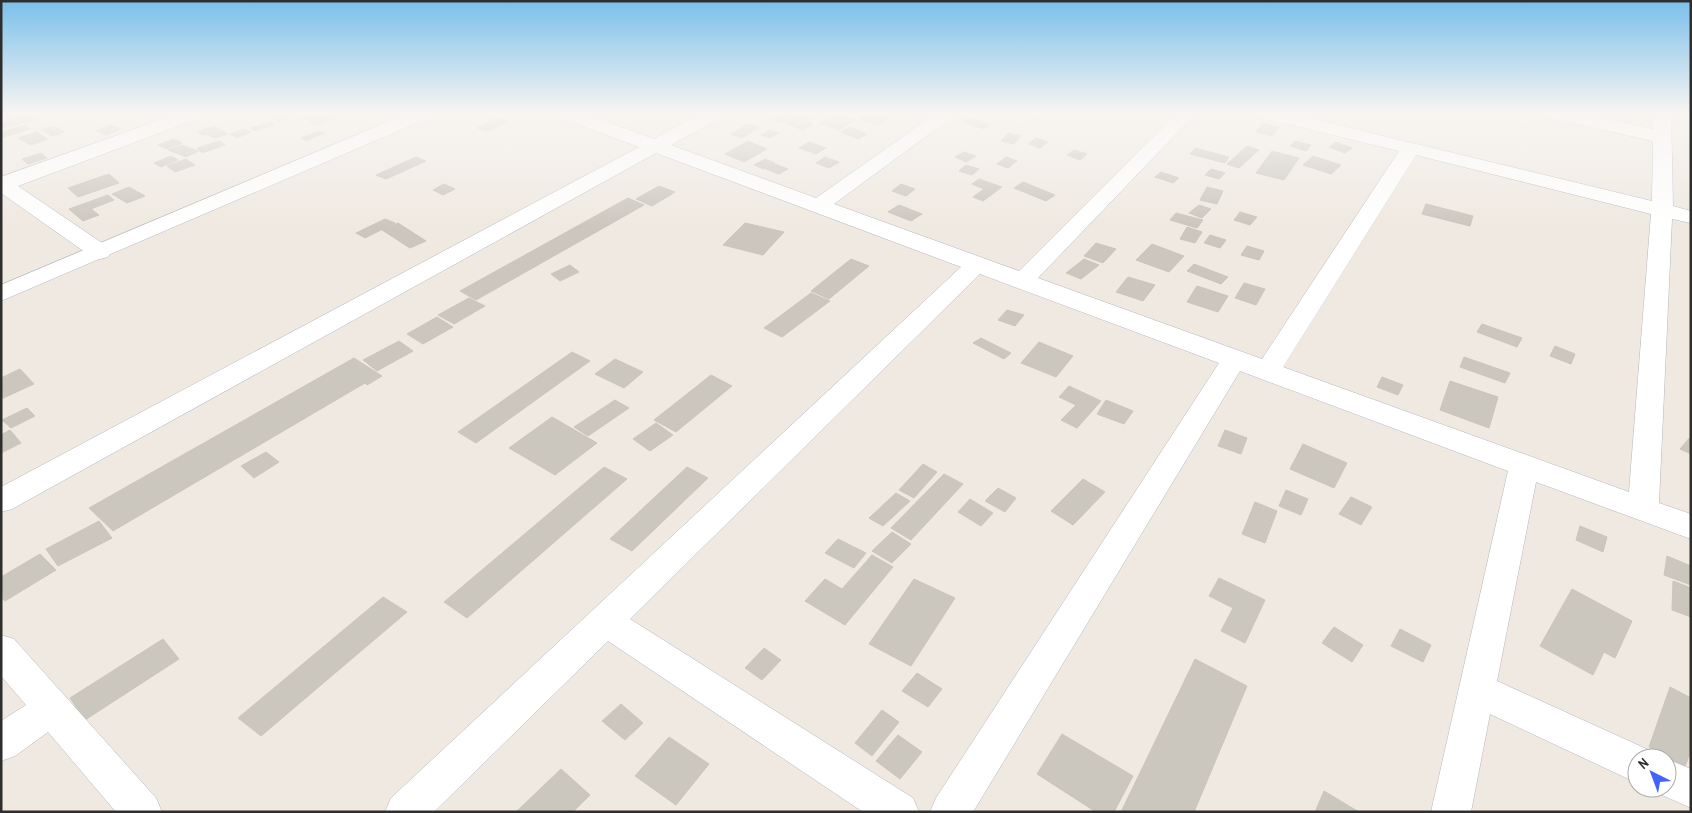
<svg xmlns="http://www.w3.org/2000/svg" width="1692" height="813" viewBox="0 0 1692 813" font-family="'Archivo Narrow',sans-serif">
<rect width="100%" height="100%" fill="#efe9e1"/>
<!-- building -->
<g fill="#cbc7bf" stroke="#cbc5ba">
<polygon points="8,112 30,112 39,119 23,124"/>
<polygon points="91,112 121,112 104,118"/>
<polygon points="284,112 293,116 279,122 270,117"/>
<polygon points="317,112 333,112 341,116 317,125 302,118"/>
<polygon points="768,112 779,112 790,117 780,122 763,115"/>
<polygon points="795,112 811,112 819,114 809,121 790,116"/>
<polygon points="839,112 853,112 847,116 856,119 839,130 820,123"/>
<polygon points="870,112 884,112 894,115 878,125 859,118"/>
<polygon points="1015,112 1036,112 1043,114 1036,119"/>
<polygon points="793,117 813,124 803,130 782,122"/>
<polygon points="969,117 991,124 984,129 962,122"/>
<polygon points="497,118 508,121 488,131 477,128"/>
<polygon points="14,119 20,124 1,128 1,123"/>
<polygon points="270,122 274,125 254,131 251,128"/>
<polygon points="1263,123 1279,127 1272,136 1256,132"/>
<polygon points="748,124 759,127 742,138 731,134"/>
<polygon points="25,125 30,129 1,138 1,132"/>
<polygon points="110,125 121,129 107,135 96,131"/>
<polygon points="53,126 64,132 52,136 42,130"/>
<polygon points="214,126 220,130 203,135 197,132"/>
<polygon points="850,127 867,134 858,139 841,132"/>
<polygon points="244,129 251,132 237,138 230,134"/>
<polygon points="221,130 228,134 215,138 208,135"/>
<polygon points="769,130 779,133 770,138 761,135"/>
<polygon points="319,131 325,133 306,141 301,138"/>
<polygon points="36,132 48,139 31,145 18,138"/>
<polygon points="1008,133 1021,136 1014,144 1001,141"/>
<polygon points="1036,138 1048,142 1040,148 1028,144"/>
<polygon points="173,139 182,143 167,149 158,145"/>
<polygon points="220,141 225,145 202,153 197,148"/>
<polygon points="748,141 767,149 744,162 725,154"/>
<polygon points="1295,141 1311,145 1306,151 1290,146"/>
<polygon points="809,142 826,148 816,154 799,148"/>
<polygon points="1336,142 1352,148 1345,153 1329,147"/>
<polygon points="181,145 199,151 186,157 168,150"/>
<polygon points="1247,146 1259,150 1239,168 1227,164"/>
<polygon points="1195,148 1229,157 1225,163 1190,154"/>
<polygon points="1074,150 1087,154 1080,160 1067,155"/>
<polygon points="1272,151 1299,158 1284,180 1256,173"/>
<polygon points="964,152 976,156 966,162 955,157"/>
<polygon points="41,153 47,158 28,164 22,159"/>
<polygon points="171,156 178,160 161,167 154,163"/>
<polygon points="1313,156 1341,165 1331,174 1303,165"/>
<polygon points="416,157 426,161 386,179 376,175"/>
<polygon points="825,157 839,162 829,168 816,163"/>
<polygon points="1006,157 1017,161 1008,168 997,164"/>
<polygon points="186,159 195,165 175,172 167,166"/>
<polygon points="765,159 775,163 764,169 754,165"/>
<polygon points="775,164 788,169 779,174 766,169"/>
<polygon points="966,165 979,169 972,175 959,171"/>
<polygon points="1211,169 1225,173 1219,179 1205,175"/>
<polygon points="1161,172 1179,178 1173,183 1155,177"/>
<polygon points="109,174 119,183 78,197 68,188"/>
<polygon points="979,179 1002,187 983,201 973,197 984,189 972,184"/>
<polygon points="1023,182 1055,195 1046,201 1014,188"/>
<polygon points="444,184 455,189 443,195 433,190"/>
<polygon points="901,184 915,189 906,196 892,191"/>
<polygon points="659,186 675,192 652,206 636,199"/>
<polygon points="129,187 145,196 127,203 112,194"/>
<polygon points="1207,187 1223,191 1217,204 1200,200"/>
<polygon points="108,195 114,200 91,209 99,215 83,221 69,209"/>
<polygon points="628,198 644,205 476,300 460,291"/>
<polygon points="1426,204 1473,216 1470,226 1422,214"/>
<polygon points="899,205 922,214 911,221 888,212"/>
<polygon points="1199,205 1211,209 1202,218 1189,213"/>
<polygon points="1240,212 1257,217 1250,225 1234,220"/>
<polygon points="1176,213 1203,220 1197,228 1170,220"/>
<polygon points="385,219 395,223 365,238 356,233"/>
<polygon points="398,223 426,241 410,248 382,230"/>
<polygon points="745,223 784,232 763,255 723,245"/>
<polygon points="1187,227 1202,232 1195,243 1180,239"/>
<polygon points="1210,235 1226,240 1220,248 1204,243"/>
<polygon points="1096,243 1116,249 1103,263 1084,256"/>
<polygon points="1152,244 1184,256 1169,272 1136,260"/>
<polygon points="1247,246 1264,251 1259,260 1241,255"/>
<polygon points="851,259 869,266 829,299 811,291"/>
<polygon points="1084,259 1099,265 1081,279 1066,273"/>
<polygon points="1194,264 1228,277 1221,284 1187,271"/>
<polygon points="570,265 579,272 560,281 551,274"/>
<polygon points="1128,277 1155,285 1143,301 1116,292"/>
<polygon points="1244,283 1265,289 1256,305 1235,298"/>
<polygon points="1197,286 1228,296 1218,312 1187,302"/>
<polygon points="811,293 830,301 782,337 764,328"/>
<polygon points="469,298 485,306 454,324 438,315"/>
<polygon points="1007,310 1024,315 1015,326 998,320"/>
<polygon points="437,317 453,327 423,344 407,334"/>
<polygon points="1482,324 1522,338 1517,347 1477,332"/>
<polygon points="981,338 1011,353 1004,359 973,343"/>
<polygon points="399,341 413,351 377,371 363,360"/>
<polygon points="1039,342 1073,356 1056,377 1021,363"/>
<polygon points="1555,346 1575,354 1571,364 1550,356"/>
<polygon points="572,352 590,361 476,443 458,432"/>
<polygon points="1464,357 1510,373 1505,383 1460,367"/>
<polygon points="354,358 382,376 367,385 365,383 113,531 89,508"/>
<polygon points="615,359 643,372 624,388 595,374"/>
<polygon points="20,369 34,384 1,399 1,378"/>
<polygon points="711,375 732,386 676,432 654,420"/>
<polygon points="1382,377 1403,385 1398,395 1377,387"/>
<polygon points="1450,381 1498,397 1489,428 1440,410"/>
<polygon points="1069,386 1101,401 1077,428 1061,420 1076,405 1059,397"/>
<polygon points="615,400 629,408 588,436 574,427"/>
<polygon points="1106,400 1133,411 1124,424 1097,414"/>
<polygon points="27,408 35,416 11,428 2,420"/>
<polygon points="552,417 597,443 555,475 509,448"/>
<polygon points="656,423 673,435 650,451 633,439"/>
<polygon points="10,430 21,443 1,453 1,435"/>
<polygon points="1225,430 1247,438 1241,454 1218,446"/>
<polygon points="1691,436 1691,454 1680,449"/>
<polygon points="1303,444 1347,463 1334,488 1290,469"/>
<polygon points="266,452 279,462 254,478 241,466"/>
<polygon points="923,464 937,472 914,498 899,490"/>
<polygon points="604,467 627,479 467,618 444,602"/>
<polygon points="687,467 708,478 632,551 610,539"/>
<polygon points="944,474 963,484 911,540 891,528"/>
<polygon points="1083,479 1105,492 1073,525 1051,511"/>
<polygon points="998,488 1016,498 1005,512 985,501"/>
<polygon points="1286,490 1308,499 1301,515 1279,506"/>
<polygon points="896,493 910,501 883,526 869,518"/>
<polygon points="1351,497 1372,507 1361,525 1339,514"/>
<polygon points="970,499 993,513 981,526 958,512"/>
<polygon points="1255,502 1277,511 1265,543 1242,534"/>
<polygon points="99,521 112,538 58,566 46,549"/>
<polygon points="1580,526 1607,537 1603,552 1576,540"/>
<polygon points="892,532 911,544 892,563 872,551"/>
<polygon points="838,539 866,553 854,568 825,553"/>
<polygon points="40,554 56,570 5,601 1,597 1,577"/>
<polygon points="872,555 893,567 845,625 805,601 825,579 842,589"/>
<polygon points="1667,556 1691,566 1691,585 1664,575"/>
<polygon points="1219,578 1265,600 1245,643 1221,631 1233,608 1209,596"/>
<polygon points="914,579 955,598 911,666 869,644"/>
<polygon points="1673,581 1691,588 1691,617 1672,610"/>
<polygon points="1572,589 1632,621 1615,658 1604,652 1593,675 1540,646"/>
<polygon points="383,597 407,612 261,736 238,718"/>
<polygon points="1334,627 1363,645 1352,662 1322,643"/>
<polygon points="1400,629 1431,645 1423,662 1391,646"/>
<polygon points="163,639 179,659 85,720 70,698"/>
<polygon points="764,648 781,660 762,680 745,668"/>
<polygon points="1195,659 1247,686 1194,812 1121,812"/>
<polygon points="917,673 942,689 928,707 902,691"/>
<polygon points="1670,687 1691,698 1691,750 1685,767 1649,747"/>
<polygon points="621,704 643,723 625,740 602,721"/>
<polygon points="882,710 899,722 872,756 855,743"/>
<polygon points="1062,734 1133,776 1114,812 1096,812 1037,774"/>
<polygon points="898,735 922,752 900,779 876,761"/>
<polygon points="669,737 709,764 676,805 635,776"/>
<polygon points="561,769 590,795 573,812 516,812"/>
<polygon points="1324,791 1359,812 1315,812"/>
</g>
<g fill="none" stroke-linecap="round" stroke-linejoin="round">
<!-- street casing -->
<g stroke="#b4b7c1" stroke-width="1">
<g id="street">
<polygon points="182,112 208,112 205,116 18,186 108,247 111,252 108,257 100,259 92,257 1,193 1,177"/>
<path d="M 553,112 L 579,112 L 654,139 L 704,112 L 727,112 L 724,116 L 671,145 L 816,198 L 938,112 L 959,112 L 834,204 L 1019,271 L 1178,112 L 1197,112 L 1038,278 L 1262,359 L 1399,151 L 1255,116 L 1252,112 L 1284,112 L 1652,201 L 1653,141 L 1542,116 L 1539,112 L 1574,112 L 1653,129 L 1653,112 L 1671,112 L 1673,206 L 1691,211 L 1691,223 L 1672,219 L 1659,503 L 1691,514 L 1691,539 L 1536,482 L 1497,681 L 1651,751 L 1654,758 L 1637,758 L 1637,783 L 1490,714 L 1471,812 L 1431,812 L 1508,471 L 1240,371 L 973,812 L 930,812 L 936,798 L 1219,363 L 980,274 L 630,619 L 913,798 L 919,812 L 863,812 L 608,641 L 434,812 L 385,812 L 391,798 L 961,267 L 656,153 L 12,509 L 1,512 L 1,487 L 639,147 L 556,116 ZM 1416,155 L 1651,214 L 1629,492 L 1283,367 Z"/>
<polygon points="1,635 14,639 156,798 162,812 116,812 48,732 15,756 1,761 1,721 26,705 1,676"/>
<polygon points="1667,759 1691,769 1691,808 1653,791 1652,788 1667,788"/>
</g>
</g>
<!-- secondary casing -->
<g stroke="#b4b7c1" stroke-width="1">
<polygon id="secondary" points="411,112 436,112 433,116 1,301 1,285"/>
</g>
<!-- street -->
<use href="#street" fill="#fff" fill-rule="evenodd"/>
<!-- secondary -->
<use href="#secondary" fill="#fff" fill-rule="evenodd"/>
</g>
<!-- sky -->
<linearGradient id="sky" x2="0" y2="1"><stop stop-color="#7abfeb"/><stop offset="0.5" stop-color="#f8f5f2"/><stop offset="1" stop-color="#f8f5f2" stop-opacity="0"/></linearGradient>
<rect width="1692" height="226" fill="url(#sky)"/>
<!-- border -->
<rect width="1692" height="813" fill="none" stroke="#2e2e2e" stroke-width="5"/>
<!-- north arrow -->
<g transform="translate(1652 773) rotate(318)"><circle r="24" fill="#ffffff" stroke="#ababab"/>
<path d="M0-4L9 19L0 12L-9 19Z" fill="#4264fb"/>
<text y="-8" font-size="14" font-weight="bold" text-anchor="middle" fill="#2e2e2e">N</text>
</g>
</svg>
